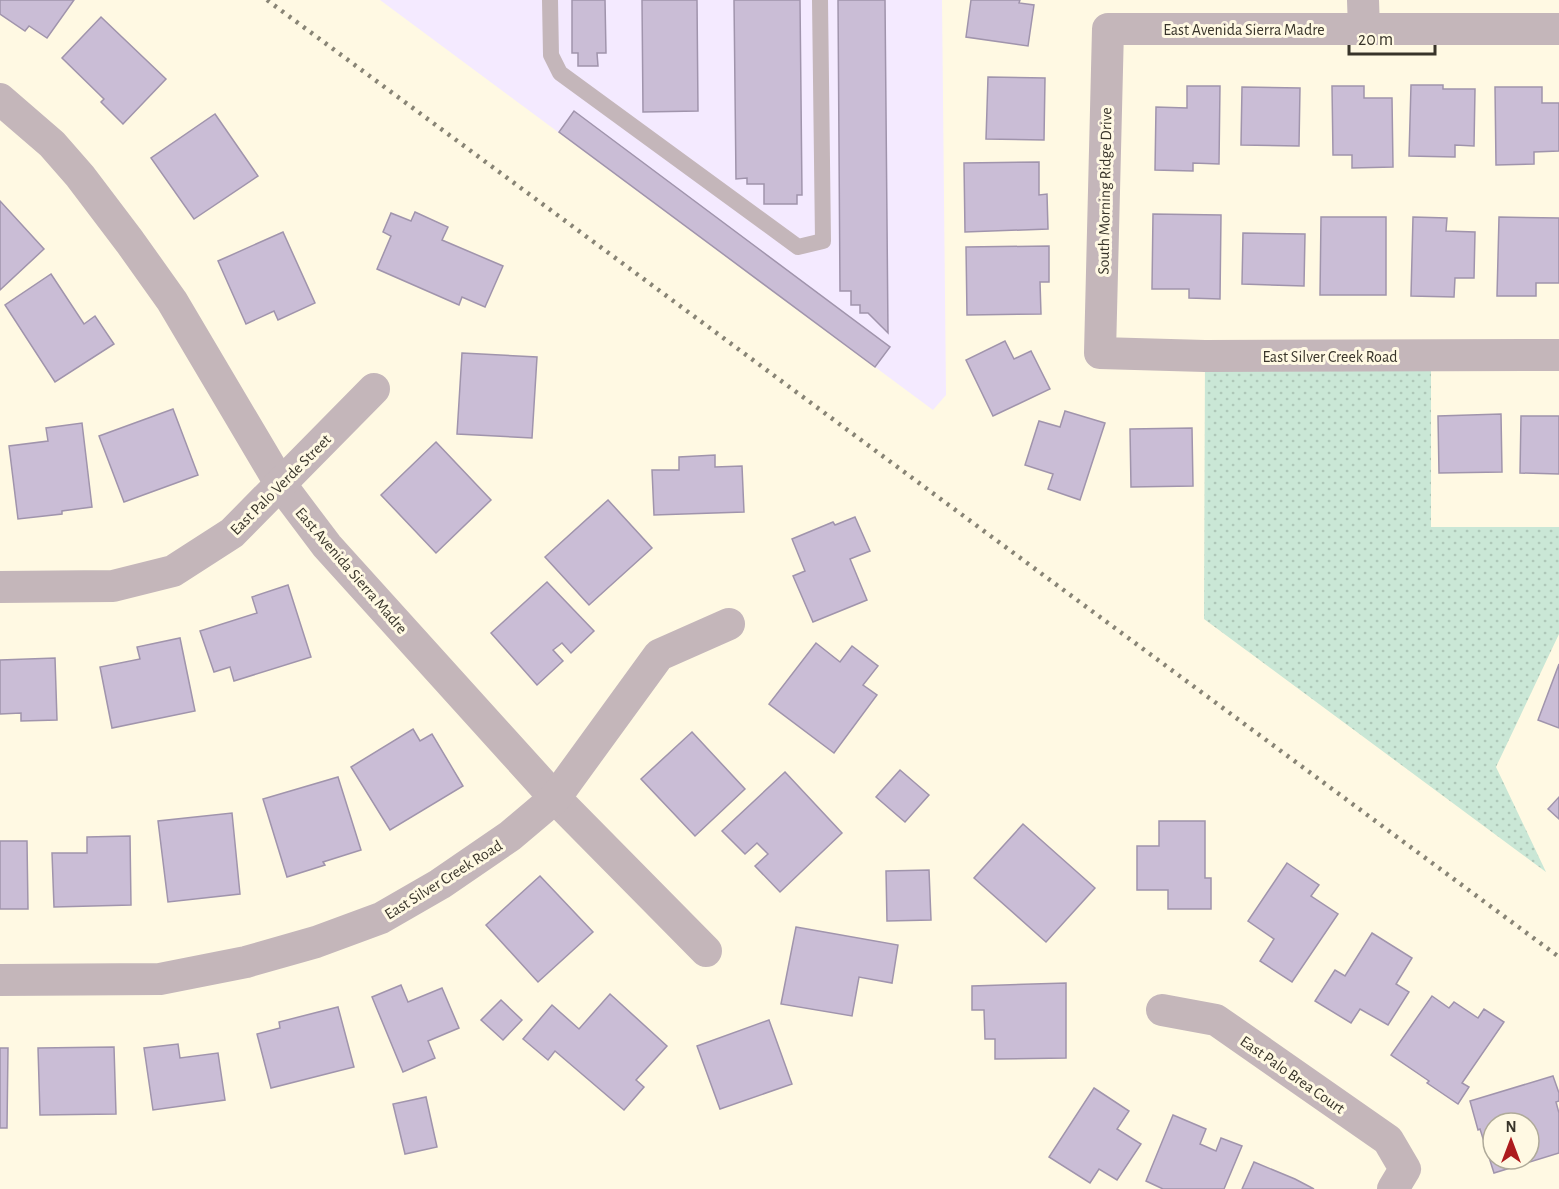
<svg xmlns="http://www.w3.org/2000/svg" width="1559" height="1189" viewBox="0 0 1559 1189" font-family="'Alegreya Sans',sans-serif">
<defs>
<pattern id="park-dots" width="8" height="8" patternUnits="userSpaceOnUse" patternTransform="scale(1.5)"><rect width="8" height="8" fill="#cae7d6"/><path d="M2 2h.1M6 6h.1" fill="none" stroke="#aec7b8" stroke-width="1.8" stroke-linecap="round"/></pattern>
</defs>
<rect width="100%" height="100%" fill="#fff9e3"/>
<!-- commercial -->
<polygon fill="#f4eaff" points="380,0 942,0 946,395 933,410"/>
<!-- park -->
<polygon fill="url(#park-dots)" points="1205,356 1431,356 1431,527 1559,527 1559,634 1496,767 1546,872 1204,619"/>
<!-- building -->
<g fill="#cabdd6" stroke="#a094ac" stroke-width="1.5" fill-rule="evenodd">
<polygon points="0,0 74,0 47,38 29,26 25,31 0,14"/>
<polygon points="572,0 605,0 606,53 597,53 598,66 578,66 578,53 572,53"/>
<polygon points="642,0 697,0 698,111 643,112"/>
<polygon points="734,0 800,0 802,195 797,195 797,204 764,204 764,184 747,184 747,178 736,179"/>
<polygon points="838,0 885,0 888,333 868,313 860,313 860,305 851,305 851,291 840,291"/>
<polygon points="971,0 1020,0 1019,3 1034,5 1028,46 966,37"/>
<polygon points="101,17 166,79 123,124 101,102 104,99 62,58"/>
<polygon points="988,77 1045,78 1044,140 986,139"/>
<polygon points="1411,85 1443,85 1443,89 1475,89 1474,146 1455,145 1455,157 1409,156"/>
<polygon points="1187,86 1220,86 1219,164 1193,163 1193,171 1155,170 1156,107 1187,108"/>
<polygon points="1332,86 1364,86 1364,98 1392,98 1393,167 1352,168 1352,155 1333,155"/>
<polygon points="1242,87 1300,88 1299,146 1241,145"/>
<polygon points="1495,87 1542,87 1542,103 1559,103 1559,151 1534,152 1534,164 1496,165"/>
<polygon points="574,111 890,347 875,367 559,132"/>
<polygon points="215,114 258,176 194,219 151,158"/>
<polygon points="1039,162 1039,195 1047,194 1048,229 965,232 964,163"/>
<polygon points="0,201 44,249 0,290"/>
<polygon points="415,212 448,227 442,240 503,266 485,307 462,297 459,305 377,269 391,236 383,232 391,213 411,221"/>
<polygon points="1153,214 1221,215 1220,299 1189,298 1189,289 1152,289"/>
<polygon points="1321,217 1386,217 1386,295 1320,295"/>
<polygon points="1413,217 1447,218 1446,231 1475,232 1474,278 1455,278 1454,297 1411,296"/>
<polygon points="1499,217 1559,218 1559,283 1536,283 1536,296 1497,296"/>
<polygon points="283,232 315,303 278,320 274,311 246,324 218,261"/>
<polygon points="1243,233 1305,234 1304,286 1242,284"/>
<polygon points="1049,246 1049,282 1040,282 1041,314 967,315 966,247"/>
<polygon points="51,274 84,324 95,316 114,344 55,382 5,305"/>
<polygon points="1005,341 1014,359 1031,351 1050,389 993,416 966,360"/>
<polygon points="462,353 537,357 532,438 457,434"/>
<polygon points="173,409 198,475 124,502 99,436"/>
<polygon points="1065,411 1105,423 1080,500 1048,489 1053,474 1025,465 1039,421 1060,427"/>
<polygon points="1501,414 1502,472 1439,473 1438,416"/>
<polygon points="1521,416 1559,416 1559,474 1520,473"/>
<polygon points="82,423 92,507 62,511 62,514 18,519 9,446 48,441 46,428"/>
<polygon points="1192,428 1193,486 1131,487 1130,429"/>
<polygon points="436,442 491,500 436,553 381,495"/>
<polygon points="715,455 715,467 742,466 744,512 654,515 652,470 679,470 679,457"/>
<polygon points="608,500 652,548 589,605 545,557"/>
<polygon points="855,517 870,551 850,559 867,600 813,622 793,576 805,571 792,539 833,522 835,525"/>
<polygon points="547,582 594,631 571,653 562,643 553,650 563,661 537,685 491,633"/>
<polygon points="288,585 311,657 234,681 230,667 214,672 200,631 257,613 252,597"/>
<polygon points="180,638 195,711 112,728 100,667 140,659 137,647"/>
<polygon points="816,643 840,662 852,646 878,666 863,685 877,695 834,753 769,704"/>
<polygon points="55,658 57,720 21,721 21,713 0,714 0,660"/>
<polygon points="1559,664 1559,728 1538,720"/>
<polygon points="413,729 420,741 432,734 463,786 390,830 351,767"/>
<polygon points="692,732 745,789 695,836 641,779"/>
<polygon points="900,770 929,795 905,822 876,797"/>
<polygon points="785,772 842,833 780,892 755,866 768,854 757,843 745,854 722,831"/>
<polygon points="338,777 361,850 323,862 325,865 287,877 263,799"/>
<polygon points="1559,797 1559,819 1548,809"/>
<polygon points="232,813 240,894 168,902 158,821"/>
<polygon points="1159,821 1205,821 1205,878 1211,878 1211,909 1168,909 1168,890 1137,890 1137,846 1159,846"/>
<polygon points="1023,824 1095,888 1046,942 974,878"/>
<polygon points="130,836 131,905 54,907 52,853 87,853 87,837"/>
<polygon points="0,841 27,841 28,909 0,909"/>
<polygon points="1287,863 1319,885 1311,896 1338,914 1292,982 1260,961 1274,939 1248,921"/>
<polygon points="929,870 931,920 887,921 886,871"/>
<polygon points="540,876 593,932 538,982 486,925"/>
<polygon points="796,927 898,945 892,983 859,977 852,1016 781,1004"/>
<polygon points="1372,933 1412,958 1396,984 1409,992 1388,1025 1360,1009 1351,1023 1315,1001 1335,970 1345,976"/>
<polygon points="1066,983 1066,1058 995,1059 995,1039 985,1039 984,1010 972,1010 972,986"/>
<polygon points="401,985 408,1002 442,988 459,1028 428,1041 435,1058 403,1072 372,997"/>
<polygon points="610,994 667,1046 636,1080 644,1087 624,1110 555,1051 548,1060 523,1039 552,1005 579,1029"/>
<polygon points="1432,996 1449,1008 1454,1002 1478,1018 1484,1009 1504,1022 1462,1083 1469,1087 1458,1104 1427,1083 1429,1081 1391,1055"/>
<polygon points="501,1000 522,1020 503,1040 481,1020"/>
<polygon points="338,1007 354,1067 271,1088 257,1034 280,1028 279,1022"/>
<polygon points="769,1020 792,1084 720,1109 697,1046"/>
<polygon points="178,1044 180,1058 218,1053 225,1100 153,1110 144,1048"/>
<polygon points="114,1047 116,1114 40,1115 38,1048"/>
<polygon points="0,1048 8,1048 7,1128 0,1128"/>
<path d="M 1553,1076 L 1559,1093 L 1559,1101 L 1556,1102 L 1559,1113 L 1559,1153 L 1494,1173 L 1480,1129 L 1478,1130 L 1470,1101 ZM 1493,1123 L 1529,1123 L 1529,1159 L 1493,1159 Z"/>
<polygon points="1094,1088 1129,1111 1117,1129 1141,1144 1117,1180 1099,1169 1090,1183 1049,1157"/>
<polygon points="426,1097 437,1147 405,1154 393,1104"/>
<polygon points="1173,1115 1206,1129 1200,1144 1216,1151 1221,1138 1242,1146 1224,1189 1163,1189 1146,1181"/>
<polygon points="1254,1162 1295,1179 1314,1189 1242,1189"/>
</g>
<g fill="none" stroke-linecap="round" stroke-linejoin="round">
<!-- service -->
<polyline stroke="#c4b6ba" stroke-width="16" points="550,0 551,55 560,73 798,247 823,241 820,0"/>
<!-- minor -->
<g stroke="#c4b6ba" stroke-width="32">
<polyline points="1363,0 1364,29"/>
<polyline points="1559,29 1108,29 1100,353 1205,356 1559,355"/>
<polyline points="0,99 52,144 80,176 130,242 172,301 281,485 327,546 555,798 706,951"/>
<polyline points="0,587 113,586 173,571 232,533 374,389"/>
<polyline points="0,980 160,979 246,962 316,942 381,918 440,884 510,836 555,798 659,655 729,624"/>
<polyline points="1162,1010 1216,1020 1388,1140 1405,1169 1393,1189"/>
</g>
<!-- rail -->
<polyline stroke="#888475" stroke-width="4.5" stroke-dasharray="3 6" stroke-linecap="butt" points="267,0 1559,957"/>
</g>
<g text-anchor="middle" stroke-width="6" stroke-linejoin="round" paint-order="stroke">
<!-- street labels -->
<g font-size="16" fill="#38342a" stroke="#fff9e3">
<text x="1244" y="35">East Avenida Sierra Madre</text>
<text transform="translate(1104 191) rotate(-89)" y="6">South Morning Ridge Drive</text>
<text x="1330" y="362">East Silver Creek Road</text>
<text transform="translate(280 484) rotate(-45)" y="6">East Palo Verde Street</text>
<text transform="translate(352 570) rotate(49)" y="6">East Avenida Sierra Madre</text>
<text transform="translate(443 879) rotate(-32)" y="6">East Silver Creek Road</text>
<text transform="translate(1293 1074) rotate(35)" y="6">East Palo Brea Court</text>
</g>
</g>
<!-- north arrow -->
<g transform="translate(1511 1141)"><circle r="28" fill="#fff9e3" stroke="#afaa99" stroke-width="1.5"/>
<path d="M0-4.5L10 22L0 15L-10 22Z" fill="#ad1b1d"/>
<text y="-9" font-size="16" font-weight="bold" text-anchor="middle" fill="#38342a">N</text>
</g>
<!-- scale -->
<path d="M1349 45v9h86v-9" fill="none" stroke="#38342a" stroke-width="3"/>
<text x="1358" y="45" font-size="18" fill="#38342a" stroke="#fff9e3" stroke-width="4.5" paint-order="stroke">20 m</text>
</svg>
